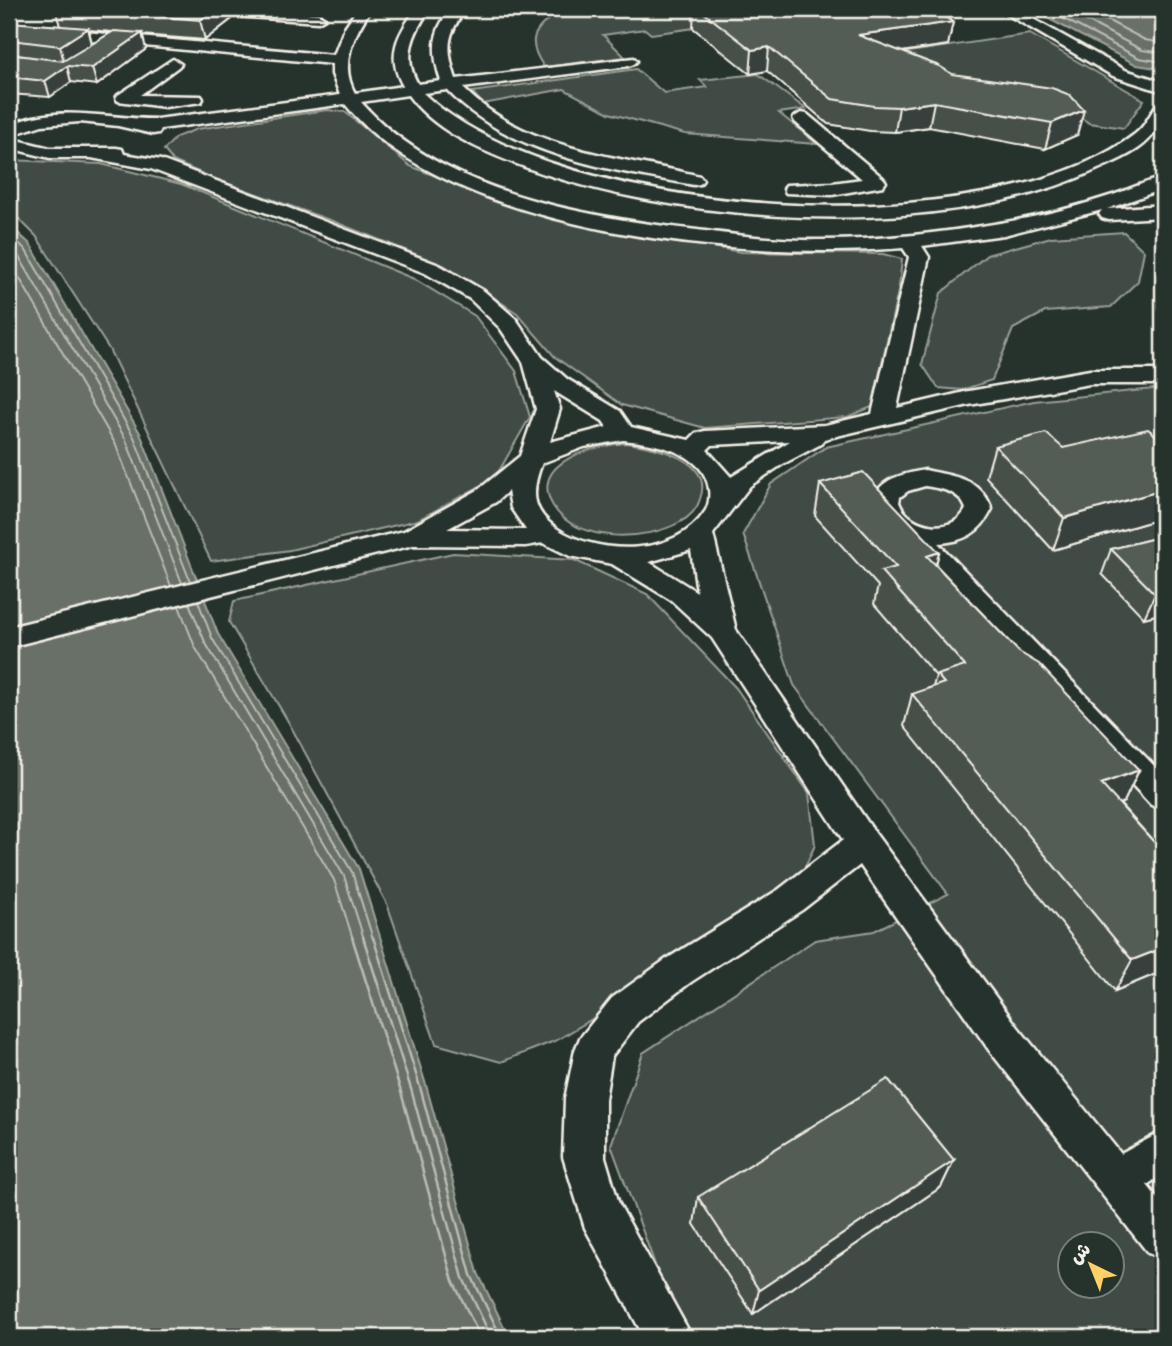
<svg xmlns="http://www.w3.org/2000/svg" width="1172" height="1346" viewBox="0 0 1172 1346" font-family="Kalam,'Playpen Sans Arabic',sans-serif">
<rect width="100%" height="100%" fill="#26332d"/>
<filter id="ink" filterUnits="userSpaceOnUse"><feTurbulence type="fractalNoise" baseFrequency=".0143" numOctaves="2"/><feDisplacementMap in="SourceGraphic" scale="14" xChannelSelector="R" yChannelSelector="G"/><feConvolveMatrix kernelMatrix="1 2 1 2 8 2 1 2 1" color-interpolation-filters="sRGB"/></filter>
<g filter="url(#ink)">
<!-- green -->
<g fill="#414b45" stroke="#9a9e96" stroke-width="2" fill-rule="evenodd">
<path d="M 560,9 L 833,9 L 651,34 L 645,29 L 603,35 L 625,57 L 544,67 C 523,37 537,29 560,9 Z"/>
<polygon points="1030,34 1144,100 1124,128 1089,123 1062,105 966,97 902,53"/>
<polygon points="636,69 664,93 707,87 700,80 758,74 806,109 779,113 817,144 685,134 609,113 564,89 483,104 472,92"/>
<polygon points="327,110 345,112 410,166 521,210 589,226 741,252 883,254 902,259 899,287 872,407 847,417 705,428 622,405 555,357 517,313 445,266 335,222 207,176 173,161 164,150 176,137 197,129"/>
<polygon points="9,160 101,164 181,184 414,279 475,316 516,371 530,417 495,478 418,520 290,550 211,561 109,349 36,236 9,209"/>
<polygon points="1124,232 1144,251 1138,281 1111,307 1045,312 1013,329 992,380 962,390 938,388 922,364 941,293 987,255 1051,237"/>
<path d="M 1163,388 L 1163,1337 L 694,1337 L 667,1297 L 611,1145 L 643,1053 L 815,940 L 874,931 L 948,894 L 794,685 L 743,534 L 771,484 L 826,447 L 1034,401 ZM 1070,1244 L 1112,1244 L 1112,1286 L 1070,1286 Z"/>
<path d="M 626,443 C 652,446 715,459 700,499 C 697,509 690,517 680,522 C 647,541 576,544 553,506 C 527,461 597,445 626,443 Z"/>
<polygon points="453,553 574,560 647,594 736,688 809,793 815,845 790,900 557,1040 501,1062 436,1044 387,904 289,723 229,622 234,601"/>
</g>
<!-- water -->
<g fill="#676f68" stroke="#9fa39b" stroke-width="2">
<polygon points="1030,9 1163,9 1163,69 1137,65"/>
<polygon points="9,225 30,244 140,433 218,634 359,869 426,1085 478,1273 509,1337 9,1337"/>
</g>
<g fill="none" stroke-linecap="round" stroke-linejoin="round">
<!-- shore-far1 -->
<g stroke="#bcbdb5" stroke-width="2">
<polyline points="1045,9 1139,58 1163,62"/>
<polyline points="1064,9 1142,50 1163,53"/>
<polyline points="1086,9 1145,40 1163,43"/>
<polyline points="9,235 25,249 134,437 190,581"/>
<polyline points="9,246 18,255 126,440 182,583"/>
<polyline points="9,260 116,445 171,586"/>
<polyline points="198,601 212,638 352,872 373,939"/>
<polyline points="189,603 205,642 344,876 364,939"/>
<polyline points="179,606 195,647 334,880 353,939"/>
</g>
<!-- shore -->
<g stroke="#bcbdb5" stroke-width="2.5">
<polyline points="352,937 401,1092 453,1281 480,1337"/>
<polyline points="363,937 411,1089 463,1278 491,1337"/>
<polyline points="373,937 420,1087 471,1275 501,1337"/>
</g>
<!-- minor casing -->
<g stroke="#f4f1e8" stroke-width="5">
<g id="minor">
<polygon points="188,9 250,9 318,14 325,18 318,22 195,13"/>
<path d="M 357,9 L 371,9 C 355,34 338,63 355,93 L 403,86 C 386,56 397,35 416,9 L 430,9 C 413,33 402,57 418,84 L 441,81 C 432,54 431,32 451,9 L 466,9 C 446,35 446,49 456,79 L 634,58 L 637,61 L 634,64 L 629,66 L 463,88 C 525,151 619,156 700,176 L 703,180 L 700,184 L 694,185 C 609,170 509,155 447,90 L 423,93 C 557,220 988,248 1135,134 C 1145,127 1150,114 1157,104 L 1163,103 C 1163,142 1130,155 1098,169 C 942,243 672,225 514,163 C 475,148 433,129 408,95 L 361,102 C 441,194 590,218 705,231 C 744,236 783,241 821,240 C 881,240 942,233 1000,223 C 1039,217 1076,207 1113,195 C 1130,189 1146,181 1163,178 L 1163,189 L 1107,209 L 1163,205 L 1163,217 L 1109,220 L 1102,218 L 1099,214 L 1102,210 L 1004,235 L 922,246 L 929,257 L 897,408 L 969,391 L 1090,370 L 1163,370 L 1163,384 L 1090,384 L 969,405 L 824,439 L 821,444 L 783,464 L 750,486 L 713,534 L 736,630 L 875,833 L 1017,1026 L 1121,1154 L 1163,1131 L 1163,1174 L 1147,1185 L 1163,1205 L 1163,1259 L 1148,1253 L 989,1050 L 860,865 L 802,910 L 691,982 L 638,1022 L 612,1056 L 605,1099 L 605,1157 L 619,1204 L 692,1337 L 644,1337 L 585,1228 L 563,1157 L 565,1099 L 575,1050 L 580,1038 L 612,998 L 665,960 L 778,890 L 843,840 L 712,638 L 671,600 L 612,564 L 570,556 L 543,543 L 526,546 L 413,545 L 9,647 L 9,627 L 404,531 L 478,490 L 520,456 L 536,409 L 523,362 L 500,328 L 470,299 L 425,273 L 151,169 L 91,158 L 50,158 L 9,148 L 9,138 L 50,148 L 116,148 L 122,149 L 124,154 L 161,160 L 439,265 L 484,291 L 516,319 L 542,357 L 567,379 L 620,411 L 631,427 L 689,440 L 696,433 L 705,431 L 825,425 L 872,414 L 909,257 L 903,248 C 747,261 450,235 345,104 L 161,129 L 159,133 L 153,134 L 118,126 L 80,122 L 42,125 L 9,136 L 9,125 C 61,103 104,119 157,119 L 340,95 L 332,74 L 332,64 L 9,33 L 9,25 L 334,55 L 345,27 ZM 554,391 L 603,421 L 607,427 L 550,442 L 560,409 ZM 623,440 C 653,443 704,451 709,489 C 710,496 709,504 706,510 C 677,558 597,556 556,528 C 531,510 531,491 542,463 L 584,447 ZM 790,441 L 731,477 L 707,450 L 712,445 ZM 508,491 L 511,508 L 526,530 L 447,529 L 496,502 ZM 691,550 L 697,592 L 649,562 Z"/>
<polygon points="998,9 1015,9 1125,70 1163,82 1163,92 1113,76"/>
<polygon points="173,59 181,64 178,67 140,95 201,96 203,99 201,102 165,107 118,101 116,98 118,95"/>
<polygon points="801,113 807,114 883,178 886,182 883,186 832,195 786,193 784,189 786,185 832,183 862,179 795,122 793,118"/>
<path d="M 925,470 C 955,477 980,477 992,509 C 981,533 963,542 938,543 L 1163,775 L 1163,809 L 1151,805 L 897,530 L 879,515 L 873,502 C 878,478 904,474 925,470 ZM 925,486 C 942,489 960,491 966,509 C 953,536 908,528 899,502 L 900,497 L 908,491 Z"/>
</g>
</g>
<!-- minor -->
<use href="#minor" fill="#26332d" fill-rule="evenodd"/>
</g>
<!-- wall -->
<g fill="#474f49" stroke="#f4f1e8" stroke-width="2" fill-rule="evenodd">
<path d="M 55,9 L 231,9 L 233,18 L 205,40 L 142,35 L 146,49 L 97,85 L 71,82 L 50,97 L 9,94 L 9,22 L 60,26 ZM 89,30 L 112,32 L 92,44 Z"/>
<polygon points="694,9 932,9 953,22 948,45 902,52 952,74 1077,135 1045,149 929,127 895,132 870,131 828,124 767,71 750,74 693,28"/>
<polygon points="1163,441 1163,518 1053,550 986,477 995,446 1063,448"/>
<polygon points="820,484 939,552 936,565 1019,652 1139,770 1124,802 1120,804 1163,852 1163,971 1115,991 904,726 912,694 933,687 936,676 874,604 878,586 815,516"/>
<polygon points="1163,536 1163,613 1144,618 1102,574 1111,549"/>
<polygon points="954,1160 941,1187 753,1314 694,1224 698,1197"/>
</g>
<!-- shaded-wall -->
<g fill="#39403c" stroke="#f4f1e8" stroke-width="2">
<polygon points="216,9 231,9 233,18 205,40 200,20"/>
<polygon points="953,22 948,45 854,59 858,35"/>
<polygon points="88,28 92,44 64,62 60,46"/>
<polygon points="142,33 146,49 97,85 92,68"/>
<polygon points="11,40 16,56 9,61 9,42"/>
<polygon points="769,47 767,71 750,74 752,50"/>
<polygon points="67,66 71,82 50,97 45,81"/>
<polygon points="934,102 929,127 895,132 899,107"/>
<polygon points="1084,110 1077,135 1045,149 1052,123"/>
<polygon points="1163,490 1163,518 1053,550 1064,518"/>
<polygon points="939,552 931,584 927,556"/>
<polygon points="1163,591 1163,613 1144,618 1155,594"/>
<polygon points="1139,770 1124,802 1087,816 1101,784"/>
<polygon points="1163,948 1163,971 1115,991 1132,960"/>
<polygon points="954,1160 941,1187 753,1314 759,1290"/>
</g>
<!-- building -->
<g fill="#525c55" stroke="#f4f1e8" stroke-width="2">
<polygon points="75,9 216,9 200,20"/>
<polygon points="699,9 932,9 953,22 858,35 939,66 952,74 1052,88 1070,95 1084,110 1052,123 934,102 899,107 874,106 832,99 769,47 752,50"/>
<polygon points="9,22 88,28 60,46 11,40 9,42"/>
<polygon points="114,31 142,33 92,68 67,66 45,81 9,77 9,54 63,61"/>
<polygon points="1148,429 1163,441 1163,490 1064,518 995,446 1046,433 1063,448"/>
<polygon points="863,472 939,552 927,556 1019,652 1039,664 1139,770 1101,784 1163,852 1163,948 1132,960 912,694 944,683 937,675 965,666 881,571 896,567 820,484"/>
<polygon points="1163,536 1163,591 1155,594 1111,549"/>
<polygon points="888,1079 954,1160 759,1290 698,1197"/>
</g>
</g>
<!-- margin -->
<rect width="1172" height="1346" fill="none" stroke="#26332d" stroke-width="35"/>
<rect x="18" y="18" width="1137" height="1311" fill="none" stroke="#f4f1e8" stroke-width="2.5" filter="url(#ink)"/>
<!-- north arrow -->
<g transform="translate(1091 1265) rotate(317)"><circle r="33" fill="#26332d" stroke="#787f78" stroke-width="2"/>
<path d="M0-5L12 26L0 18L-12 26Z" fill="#ffd166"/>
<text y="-10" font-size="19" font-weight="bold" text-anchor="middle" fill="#f4f1e8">ش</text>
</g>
</svg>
